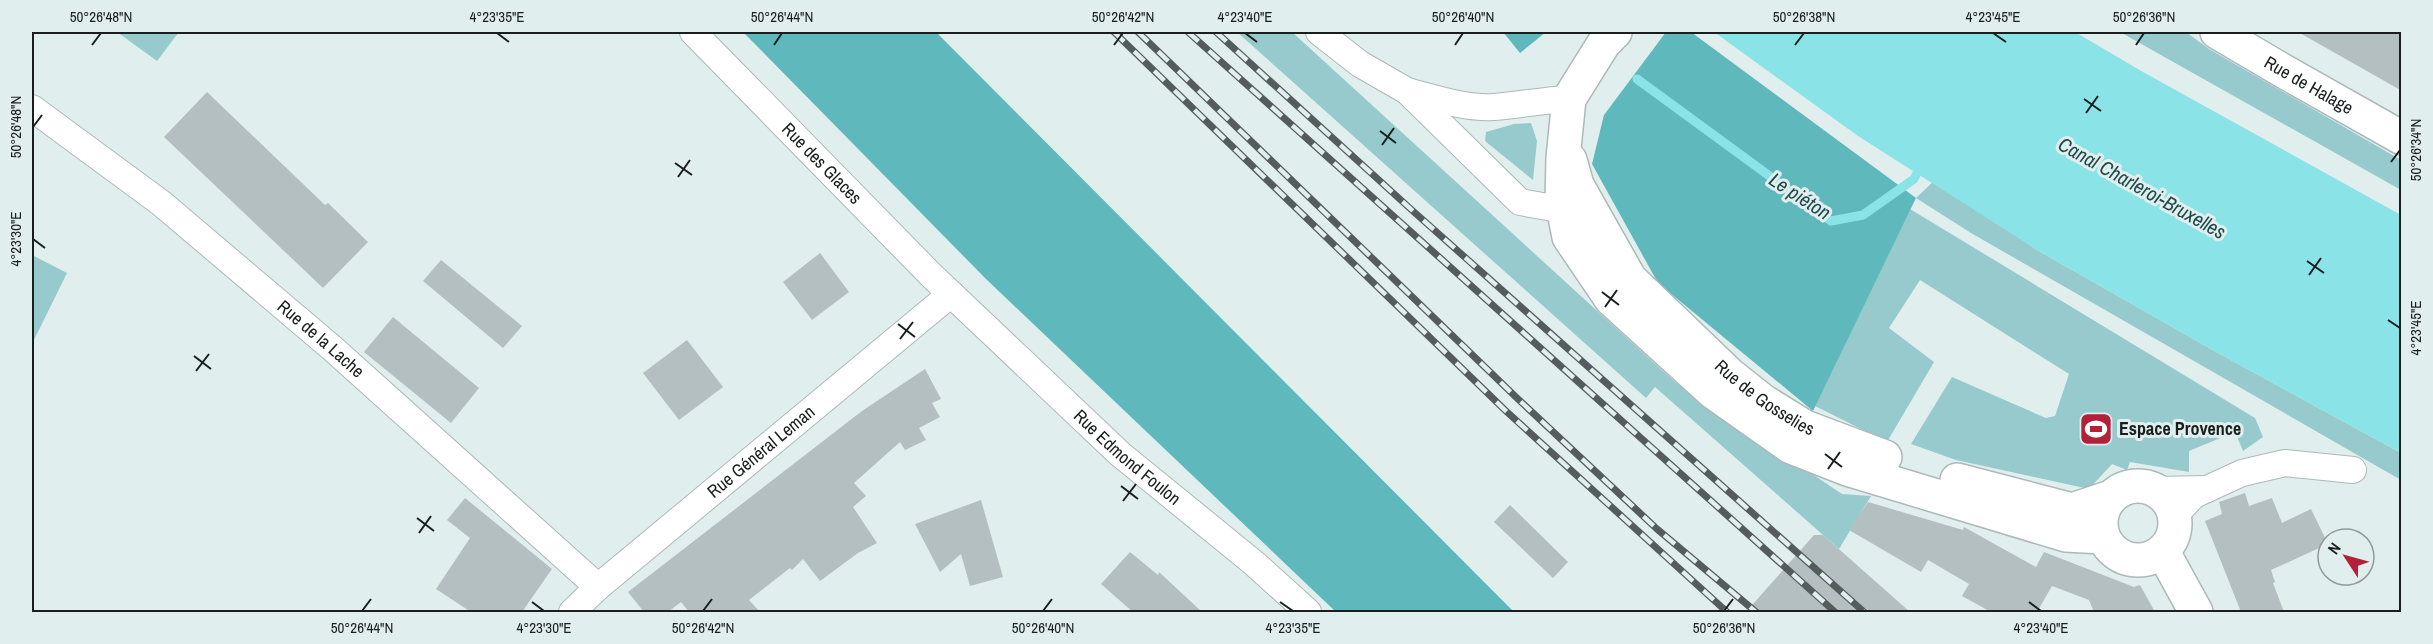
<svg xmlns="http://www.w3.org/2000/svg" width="2433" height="644" viewBox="0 0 2433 644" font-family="'Archivo Narrow',sans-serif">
<rect width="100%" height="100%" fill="#e1eeee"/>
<!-- green -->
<g fill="#97cacc">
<polygon points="117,32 179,32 157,61"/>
<polygon points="1237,32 1292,32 1675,382 1842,494 1871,496 1839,549 1655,387 1646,398"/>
<polygon points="2120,32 2186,32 2209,49 2401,160 2401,190"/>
<polygon points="1531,123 1537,141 1533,180 1485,141 1486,132 1514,124"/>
<polygon points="1935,180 2037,250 2218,353 2401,453 2401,480 1971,233 1916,198"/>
<polygon points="1910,209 2255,418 2263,437 2243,451 2235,432 2189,451 2189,472 2130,462 2127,470 2112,464 2089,489 1956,460 1911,444 1952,377 2046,418 2055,416 2069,374 1920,280 1889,328 1934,362 1887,442 1815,406"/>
<polygon points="32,255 67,273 32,344"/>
</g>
<!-- forest -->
<g fill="#5fb9bc">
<polygon points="743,32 936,32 1514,612 1336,612 986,279"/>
<polygon points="1503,32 1546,32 1520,53"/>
<polygon points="1666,32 1691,32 1916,198 1813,411 1658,283 1592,164 1604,115"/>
</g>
<!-- water -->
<polygon fill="#8ae4e7" points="1714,32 2075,32 2143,72 2401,215 2401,453 2218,353 2037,250 1858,136"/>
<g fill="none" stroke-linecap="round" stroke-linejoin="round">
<!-- stream -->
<polyline stroke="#8ae4e7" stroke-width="9" points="1637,79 1831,221 1863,215 1914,179 1922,163"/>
</g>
<!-- building -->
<g fill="#b3bfc0">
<polygon points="2298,32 2402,32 2402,91 2381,79"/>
<polygon points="207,92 325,205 328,203 368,242 323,288 164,137"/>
<polygon points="820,253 849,292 812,320 783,282"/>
<polygon points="441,260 522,326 503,348 423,281"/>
<polygon points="393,317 479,388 451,423 364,352"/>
<polygon points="687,340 723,387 679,420 643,373"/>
<polygon points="925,369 941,399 932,403 940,417 919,428 926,440 905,450 900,442 854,483 866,496 853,507 877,543 858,553 820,581 803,559 792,570 790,568 749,600 760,612 689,612 681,602 668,612 644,612 628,592 862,411"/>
<polygon points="2245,493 2249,506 2272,498 2282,523 2311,509 2328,544 2271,570 2275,582 2273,583 2284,612 2241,612 2205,521 2222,514 2219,502"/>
<polygon points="465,498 552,569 522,612 471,612 436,589 470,538 447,520"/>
<polygon points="981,500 1003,577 970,586 961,554 940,572 915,524"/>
<polygon points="1868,502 1963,530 1964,527 2036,567 2044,552 2134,587 2140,585 2155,612 2094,612 2089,600 2052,586 2037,612 1991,612 1962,596 1969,584 1928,560 1921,572 1849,530"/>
<polygon points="1510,505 1568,562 1553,578 1494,522"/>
<polygon points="1814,535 1823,535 1910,612 1746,612"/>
<polygon points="1130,552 1158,575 1159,572 1202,612 1133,612 1101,584"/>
</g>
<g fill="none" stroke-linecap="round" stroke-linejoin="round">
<!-- street casing -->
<g stroke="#acb9b9" stroke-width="28">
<g id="street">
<path id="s1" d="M 693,32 L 931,275 L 1120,454 L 1255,564 L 1308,612"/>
<polyline points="1319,32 1360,64 1407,91 1520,202 1564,210"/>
<path d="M 1407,91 C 1435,98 1466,109 1494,107 C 1520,105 1544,100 1569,99"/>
<path id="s2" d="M 32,108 L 161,203 L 332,348 L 598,587"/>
<polyline points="2155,490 2207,489"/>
<polyline points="2175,515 2194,495 2242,473 2285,463 2353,470"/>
<path id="s3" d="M 572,612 L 598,587 L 951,294"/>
</g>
</g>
<!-- secondary casing -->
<g stroke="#acb9b9" stroke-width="36">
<g id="secondary">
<polyline points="1615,32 1604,43 1569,99 1563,158 1562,201 1569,237 1611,299 1713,392 1791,447 1847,469 2066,535 2103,537"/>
<path id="s4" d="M 2217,32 L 2285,72 L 2402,138"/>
<path id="s5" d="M 1570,160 L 1577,185 L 1630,279 L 1729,374 L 1763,401 L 1805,427 L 1885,457"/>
<polyline points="1957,480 2072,510 2111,497"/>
<circle cx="2138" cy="523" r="37"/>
<polyline points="2163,552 2196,612"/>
</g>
</g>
<!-- street -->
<use href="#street" stroke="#fff" stroke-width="26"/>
<!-- secondary -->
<use href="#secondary" stroke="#fff" stroke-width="33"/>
<!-- rail casing -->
<g stroke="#555c5c" stroke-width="7">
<g id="rail">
<polyline points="1114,32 1507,412 1727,612"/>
<polyline points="1138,32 1518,399 1657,529 1756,612"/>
<polyline points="1188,32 1835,612"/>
<polyline points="1216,32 1414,212 1864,612"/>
</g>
</g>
<!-- rail -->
<use href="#rail" stroke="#e1eeee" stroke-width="4.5" stroke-dasharray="14" stroke-linecap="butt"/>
</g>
<!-- ticks -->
<path fill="none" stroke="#1a1e1e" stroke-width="2" d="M 497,33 L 509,42M 1245,33 L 1257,42M 1993,33 L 2006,42M 92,45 L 101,33M 774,45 L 782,33M 1114,45 L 1123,33M 1455,45 L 1463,33M 1795,45 L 1804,33M 2136,45 L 2144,33M 2084,99 L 2101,111M 2086,113 L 2098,96M 33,127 L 42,115M 1380,131 L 1396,143M 1382,145 L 1394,128M 2391,162 L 2400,150M 675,163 L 692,175M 678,177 L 690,160M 33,239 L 45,248M 2307,261 L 2324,273M 2309,275 L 2321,258M 1602,292 L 1619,305M 1605,307 L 1617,290M 2388,320 L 2400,328M 898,324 L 915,337M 900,339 L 913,322M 194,356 L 211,369M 196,371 L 209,354M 1825,454 L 1842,467M 1828,469 L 1840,452M 1121,486 L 1138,499M 1123,501 L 1136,484M 417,518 L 434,531M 419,533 L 431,516M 532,602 L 544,611M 1280,602 L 1293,611M 2029,602 L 2041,611M 362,611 L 371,599M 703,611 L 712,599M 1043,611 L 1052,599M 1724,611 L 1733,599"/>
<!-- icons -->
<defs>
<g id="stadium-square" transform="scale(1.725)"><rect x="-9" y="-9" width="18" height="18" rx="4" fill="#b32138" stroke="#e1eeee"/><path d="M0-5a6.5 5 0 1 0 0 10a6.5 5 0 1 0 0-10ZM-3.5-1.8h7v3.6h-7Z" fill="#fff"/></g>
</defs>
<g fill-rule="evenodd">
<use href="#stadium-square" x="2096" y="429"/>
</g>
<g text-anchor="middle" stroke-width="6" stroke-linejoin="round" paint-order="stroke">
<!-- street labels -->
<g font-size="18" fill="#1a1e1e" stroke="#e1eeee">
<text dy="6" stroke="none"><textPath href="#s4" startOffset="106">Rue de Halage</textPath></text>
<text dy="6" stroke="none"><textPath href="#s1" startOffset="184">Rue des Glaces</textPath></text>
<text dy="6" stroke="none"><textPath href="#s2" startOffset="370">Rue de la Lache</textPath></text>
<text dy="6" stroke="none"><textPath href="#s5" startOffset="314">Rue de Gosselies</textPath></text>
<text dy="6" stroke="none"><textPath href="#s3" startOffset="248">Rue Général Leman</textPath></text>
<text dy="6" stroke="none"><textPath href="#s1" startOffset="608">Rue Edmond Foulon</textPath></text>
</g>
<!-- poi labels -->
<g font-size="18" font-weight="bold" fill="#1a1e1e" stroke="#e1eeee" text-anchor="start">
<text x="2119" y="435">Espace Provence</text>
</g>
<!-- water labels -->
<g font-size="20" font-style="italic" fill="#1f494a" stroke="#e1eeee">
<text transform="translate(2142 188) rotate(29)" y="7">Canal Charleroi-Bruxelles</text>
<text transform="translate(1800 196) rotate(33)" y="7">Le piéton</text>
</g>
</g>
<!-- border -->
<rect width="2433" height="644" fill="none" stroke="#e1eeee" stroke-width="66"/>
<!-- north arrow -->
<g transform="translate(2346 557) rotate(306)"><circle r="28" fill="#e1eeee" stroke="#919b9b" stroke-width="1.5"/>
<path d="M0-4.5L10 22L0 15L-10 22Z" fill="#b32138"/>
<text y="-9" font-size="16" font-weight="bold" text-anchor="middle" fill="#1a1e1e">N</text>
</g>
<rect x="33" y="33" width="2367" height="578" fill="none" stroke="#1a1e1e" stroke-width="2"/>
<g font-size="15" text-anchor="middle" fill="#1a1e1e">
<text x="101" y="22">50°26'48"N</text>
<text x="497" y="22">4°23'35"E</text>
<text x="782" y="22">50°26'44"N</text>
<text x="1123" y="22">50°26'42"N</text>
<text x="1245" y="22">4°23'40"E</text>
<text x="1463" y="22">50°26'40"N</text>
<text x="1804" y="22">50°26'38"N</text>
<text x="1993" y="22">4°23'45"E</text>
<text x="2144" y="22">50°26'36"N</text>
<text transform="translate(16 127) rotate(-90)" y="5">50°26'48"N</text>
<text transform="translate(2416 150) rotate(-90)" y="5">50°26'34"N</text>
<text transform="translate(16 239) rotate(-90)" y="5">4°23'30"E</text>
<text transform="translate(2416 328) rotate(-90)" y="5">4°23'45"E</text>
<text x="362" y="633">50°26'44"N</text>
<text x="544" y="633">4°23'30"E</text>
<text x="703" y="633">50°26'42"N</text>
<text x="1043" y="633">50°26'40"N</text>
<text x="1293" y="633">4°23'35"E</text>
<text x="1724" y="633">50°26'36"N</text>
<text x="2041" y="633">4°23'40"E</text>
</g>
</svg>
